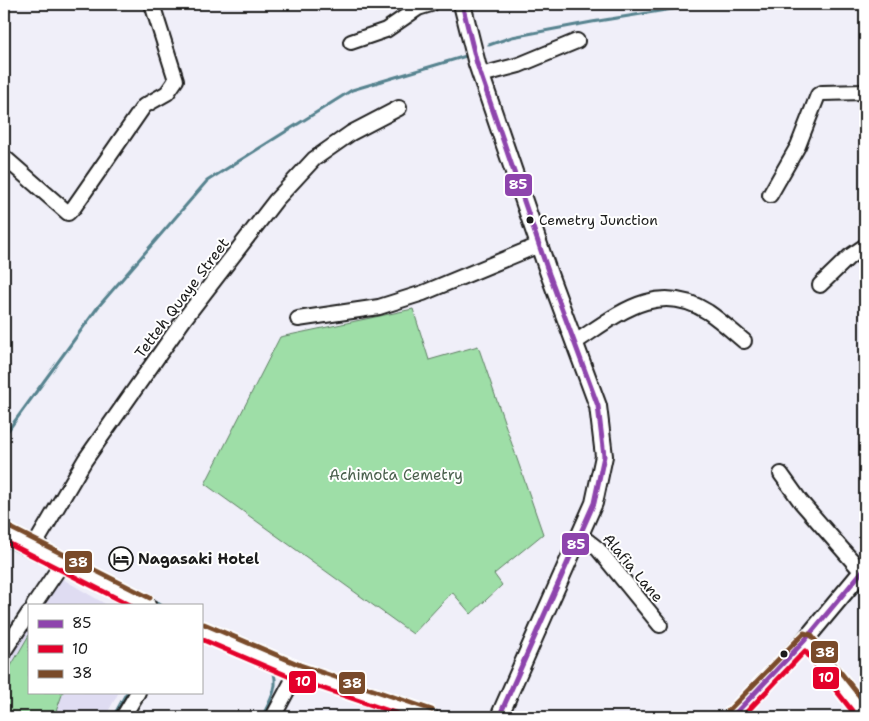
<svg xmlns="http://www.w3.org/2000/svg" width="869" height="721" viewBox="0 0 869 721" font-family="'Shantell Sans',sans-serif">
<rect width="100%" height="100%" fill="#f0eff9"/>
<filter id="ink" filterUnits="userSpaceOnUse"><feTurbulence type="fractalNoise" baseFrequency=".02" numOctaves="2"/><feDisplacementMap in="SourceGraphic" scale="10" xChannelSelector="R" yChannelSelector="G"/><feConvolveMatrix kernelMatrix="1 2 1 2 8 2 1 2 1" color-interpolation-filters="sRGB"/></filter>
<g filter="url(#ink)">
<!-- built -->
<g fill="#dfdcf2">
<polygon points="61,578 107,605 43,605"/>
<polygon points="29,627 29,692 119,692 105,717 4,717 4,665"/>
</g>
<!-- green -->
<g fill="#9edea7" stroke="#5d7d62">
<polygon points="413,309 429,360 478,346 543,534 494,574 502,585 471,614 452,592 413,634 205,484 280,337"/>
<polygon points="29,635 29,692 63,692 54,717 4,717 4,678"/>
</g>
<g fill="none" stroke-linecap="round" stroke-linejoin="round">
<!-- stream -->
<g stroke="#56838f" stroke-width="3">
<polyline points="489,45 512,37 592,22 703,4"/>
<polyline points="4,436 98,307 207,181 352,90 466,56"/>
<polyline points="4,545 53,568"/>
<polyline points="859,563 865,555"/>
<polyline points="61,572 128,605"/>
<polyline points="152,601 161,605"/>
<polyline points="842,608 865,582"/>
<polyline points="791,643 802,631"/>
<polyline points="228,651 245,659"/>
<polyline points="436,714 447,717"/>
<polyline points="113,717 127,692"/>
<path d="M 262,717 C 269,703 281,684 272,670"/>
<polyline points="488,717 494,711"/>
<polyline points="510,717 511,707"/>
<polyline points="720,717 751,685"/>
</g>
<!-- minor casing -->
<g stroke="#1c1c1c" stroke-width="18">
<g id="minor">
<polyline points="351,42 386,30 418,8 431,4"/>
<polyline points="481,75 519,65 577,41"/>
<polyline points="4,157 68,213 74,207 144,106 167,93 176,80 152,4"/>
<polyline points="770,195 798,146 818,95 822,93 865,92"/>
<polyline points="820,285 849,257 865,246"/>
<polyline points="298,319 379,307 423,293 539,245"/>
<path d="M 574,343 C 616,316 656,279 708,312 C 720,320 732,331 744,341"/>
<polyline points="781,474 801,502 862,572"/>
<polyline points="580,535 598,549 660,625"/>
<polyline points="33,548 85,460 185,318 276,200 314,159 351,133 399,108"/>
<polyline points="34,605 63,562"/>
<polyline points="805,640 865,715"/>
<polyline points="4,651 29,613"/>
<polyline points="123,717 138,692"/>
<polyline points="273,717 297,672"/>
</g>
</g>
<!-- tertiary casing -->
<g stroke="#1c1c1c" stroke-width="20">
<g id="tertiary">
<polyline points="462,4 477,64 549,274 598,406 604,456 594,503 499,717"/>
<polyline points="4,533 147,605"/>
<polyline points="201,631 297,672 430,717"/>
<polyline points="732,717 805,640 865,568"/>
</g>
</g>
<!-- minor -->
<use href="#minor" stroke="#fff" stroke-width="14"/>
<!-- tertiary -->
<use href="#tertiary" stroke="#fff" stroke-width="16"/>
<!-- bus-1 casing -->
<g stroke="#fff" stroke-width="9">
<g id="bus-1">
<polyline points="462,4 477,64 549,274 598,406 604,456 594,503 499,717"/>
<polyline points="732,717 805,640 865,568"/>
</g>
</g>
<!-- bus-2 casing -->
<g stroke="#fff" stroke-width="9">
<g id="bus-2">
<polyline points="4,541 130,605"/>
<polyline points="201,639 295,679 407,717"/>
<polyline points="742,717 805,651 857,717"/>
</g>
</g>
<!-- bus-3 casing -->
<g stroke="#fff" stroke-width="9">
<g id="bus-3">
<polyline points="7,526 150,598"/>
<polyline points="204,624 300,665 432,710"/>
<polyline points="727,712 804,633 811,635 865,703"/>
</g>
</g>
<!-- bus-1 -->
<use href="#bus-1" stroke="#8e44ad" stroke-width="5"/>
<!-- bus-2 -->
<use href="#bus-2" stroke="#e4002b" stroke-width="5"/>
<!-- bus-3 -->
<use href="#bus-3" stroke="#7a4b2a" stroke-width="5"/>
</g>
</g>
<!-- icons -->
<defs>
<g id="hotel-ring" transform="scale(1.25)"><circle r="9.5" fill="#fff" stroke="#1c1c1c" stroke-width="1.5"/><path d="M-6-4.5h1.5V1H6V5H4.5V3h-9V5H-6ZM-4 0a1.8 1.8 0 1 1 3.6 0ZM.5 0V-2.5h3Q6-2.5 6 0Z" fill="#1c1c1c"/></g>
</defs>
<g fill-rule="evenodd">
<use href="#hotel-ring" x="121" y="559"/>
</g>
<!-- markers -->
<g fill="#1c1c1c" stroke="#fff" stroke-width="2">
<circle cx="530" cy="220" r="4.5"/>
<circle cx="784" cy="654" r="4.5"/>
</g>
<g text-anchor="middle" stroke-width="4" stroke-linejoin="round" paint-order="stroke">
<!-- bus labels -->
<g font-size="14" fill="#1c1c1c" stroke="#fff" text-anchor="start">
<text x="539" y="225">Cemetry Junction</text>
</g>
<!-- street labels -->
<g font-size="15" fill="#1c1c1c" stroke="#fff">
<text transform="translate(182 298) rotate(-53)" y="5">Tetteh Quaye Street</text>
<text transform="translate(633 568) rotate(50)" y="5">Alafia Lane</text>
</g>
<!-- park labels -->
<g font-size="15" fill="#4a604d" stroke="#fff">
<text x="396" y="480">Achimota Cemetry</text>
</g>
<!-- poi labels -->
<g font-size="15" font-weight="bold" fill="#1c1c1c" stroke="#fff" text-anchor="start">
<text x="138" y="564">Nagasaki Hotel</text>
</g>
</g>
<g stroke="#fff" stroke-width="2">
<rect x="504" y="173" width="29" height="24" rx="5" fill="#8e44ad"/>
<rect x="561" y="532" width="29" height="24" rx="5" fill="#8e44ad"/>
<rect x="64" y="550" width="29" height="24" rx="5" fill="#7a4b2a"/>
<rect x="810" y="640" width="29" height="24" rx="5" fill="#7a4b2a"/>
<rect x="812" y="666" width="28" height="24" rx="5" fill="#e4002b"/>
<rect x="288" y="670" width="29" height="24" rx="5" fill="#e4002b"/>
<rect x="338" y="671" width="28" height="24" rx="5" fill="#7a4b2a"/>
</g>
<g font-size="14" text-anchor="middle" font-weight="bold" fill="#fff">
<text x="518" y="189">85</text>
<text x="576" y="549">85</text>
<text x="78" y="567">38</text>
<text x="825" y="657">38</text>
<text x="826" y="682">10</text>
<text x="303" y="686">10</text>
<text x="352" y="688">38</text>
</g>
<!-- margin -->
<rect width="869" height="721" fill="none" stroke="#fff" stroke-width="20"/>
<rect x="10" y="10" width="849" height="701" fill="none" stroke="#1c1c1c" stroke-width="2" filter="url(#ink)"/>
<!-- legend -->
<rect x="28" y="604" width="175" height="90" fill="#ffffff" stroke="#a4a4a4"/>
<rect x="38" y="620" width="25" height="8" fill="#8e44ad" stroke="#a4a4a4"/>
<text x="72" y="628" font-size="15" fill="#1c1c1c">85</text>
<rect x="38" y="645" width="25" height="8" fill="#e4002b" stroke="#a4a4a4"/>
<text x="72" y="654" font-size="15" fill="#1c1c1c">10</text>
<rect x="38" y="670" width="25" height="8" fill="#7a4b2a" stroke="#a4a4a4"/>
<text x="72" y="678" font-size="15" fill="#1c1c1c">38</text>
</svg>
